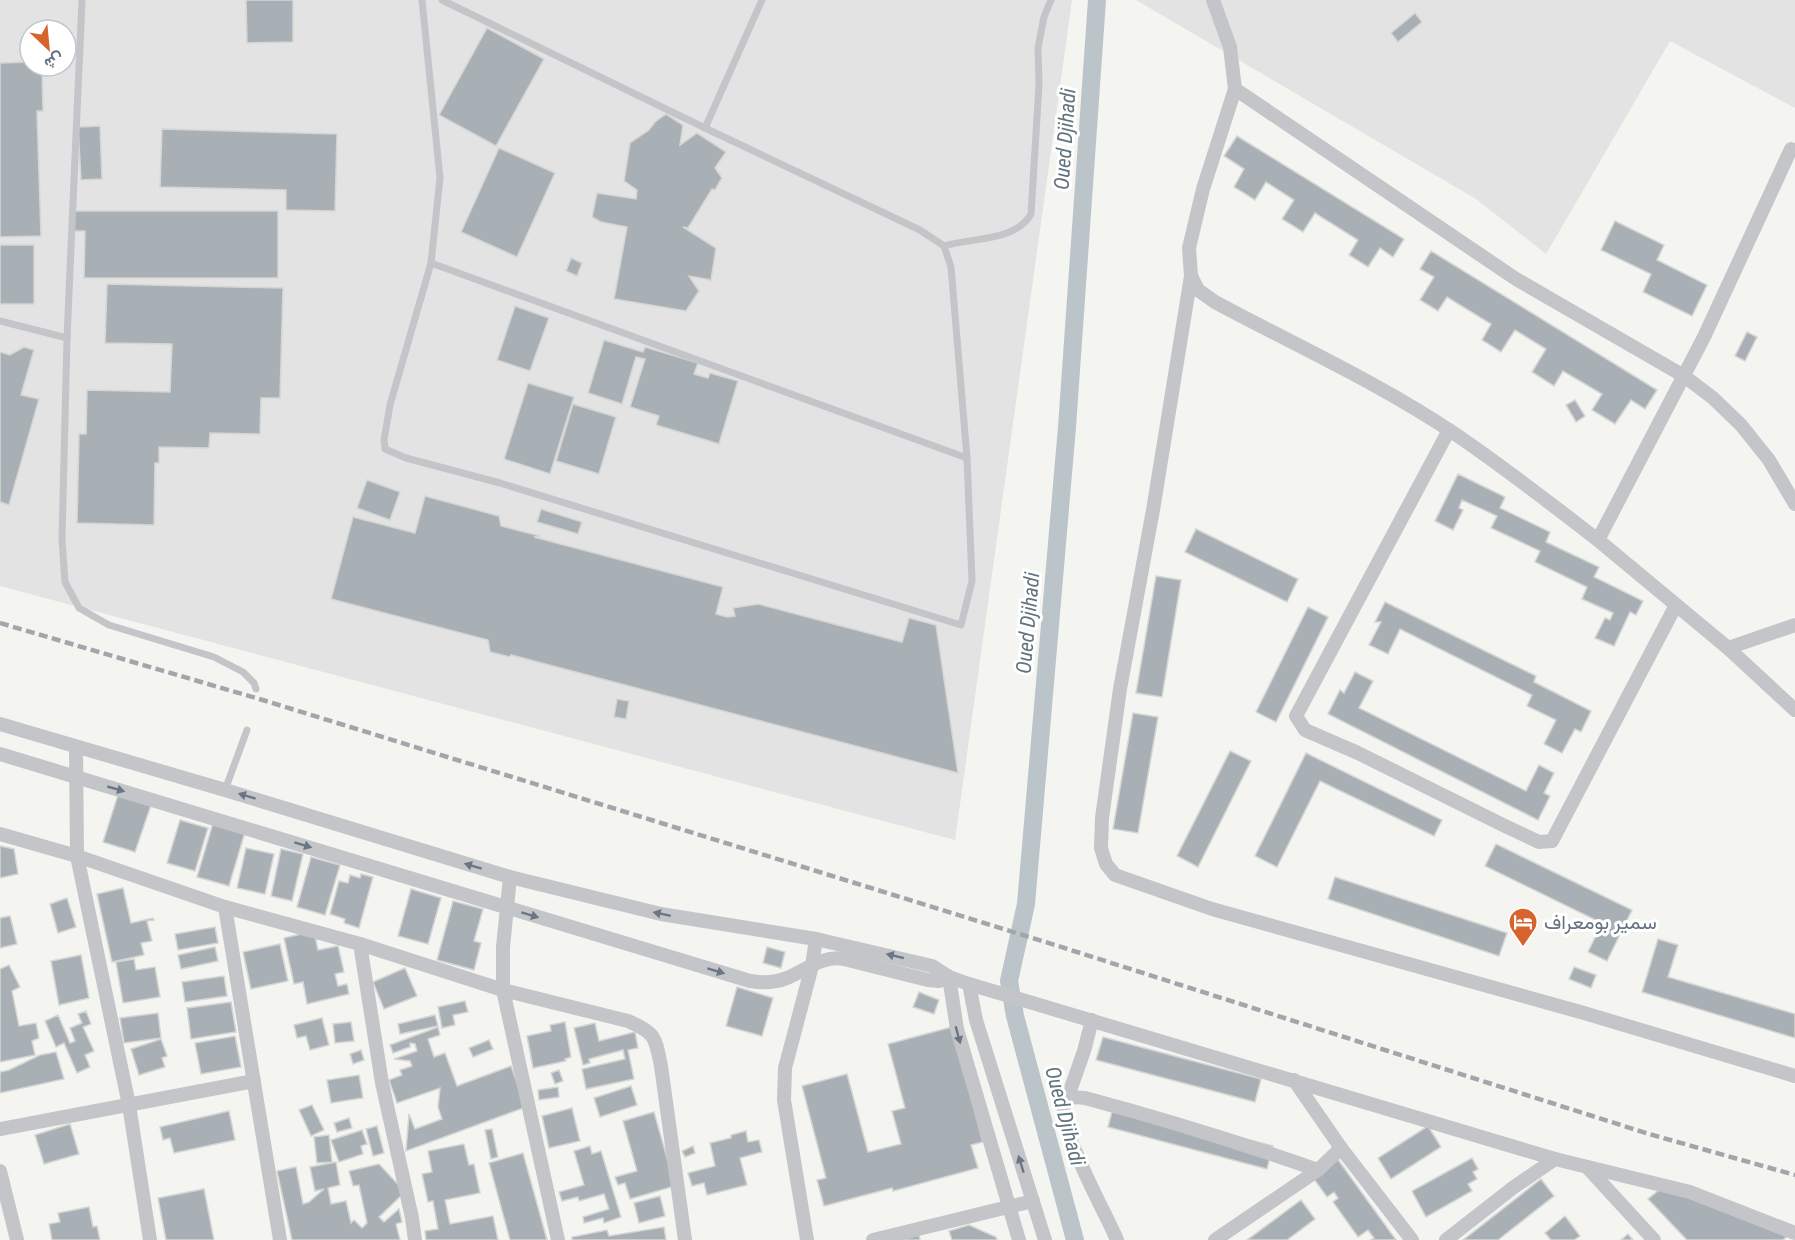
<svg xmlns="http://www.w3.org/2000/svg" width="1795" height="1240" viewBox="0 0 1795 1240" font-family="'Roboto Condensed',Vazirmatn,sans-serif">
<rect width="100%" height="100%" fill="#f4f4f1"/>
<!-- built -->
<g fill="#e2e3e2" fill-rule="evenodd">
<path d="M 0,0 L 1072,0 L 955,840 L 0,586 ZM 30,30 L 66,30 L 66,66 L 30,66 Z"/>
<polygon points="1136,0 1795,0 1795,108 1670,41 1546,254 1476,199"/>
</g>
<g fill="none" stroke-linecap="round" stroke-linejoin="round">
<!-- canal -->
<polyline stroke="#bbc4c9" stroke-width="18" points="1075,1240 1015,1016 1009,981 1026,904 1067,427 1097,0"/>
</g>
<!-- building -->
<g fill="#a9b0b5" stroke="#d5d6d4" stroke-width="1.5">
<polygon points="246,0 293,0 293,42 247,43"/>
<polygon points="1415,13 1422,22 1398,42 1391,33"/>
<polygon points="487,28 544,59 496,146 439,115"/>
<polygon points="30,62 30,66 42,66 43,111 37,111 41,236 0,237 0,63"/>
<polygon points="666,114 683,125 680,145 697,133 726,152 715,168 722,178 715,190 712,189 688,228 683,227 716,248 711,280 689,276 699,291 686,311 614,299 627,227 601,222 592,217 597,193 636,199 637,190 624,181 630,143 649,130 655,122"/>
<polygon points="100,126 102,179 81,180 78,127"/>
<polygon points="162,129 337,134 335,211 286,210 286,190 160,187"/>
<polygon points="1237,136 1404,239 1393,257 1380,248 1368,267 1349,255 1358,240 1315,213 1303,232 1282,219 1294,200 1266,182 1255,200 1234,187 1244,169 1224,156"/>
<polygon points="499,148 555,173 517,257 461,232"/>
<polygon points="74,211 278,211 278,278 84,278 85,231 74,231"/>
<polygon points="1615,221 1664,245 1657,260 1707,285 1692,316 1643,292 1651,274 1601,250"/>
<rect x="0" y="245" width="34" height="59"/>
<polygon points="1431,251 1657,390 1645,409 1631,400 1615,424 1592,410 1602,394 1563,371 1554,386 1532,372 1546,349 1515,330 1501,352 1482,340 1491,324 1447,297 1438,311 1420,300 1434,277 1420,269"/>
<polygon points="571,258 582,263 577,276 566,271"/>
<polygon points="107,284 283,288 280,398 261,398 260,434 210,433 209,448 159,447 159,463 155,463 154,525 77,523 79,434 86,434 87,390 170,392 172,344 105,343"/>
<polygon points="515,306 549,318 530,371 497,360"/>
<polygon points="1747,332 1757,337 1745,361 1735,356"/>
<polygon points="604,340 643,352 645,347 698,363 694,374 708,378 710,373 738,381 719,444 656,425 659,416 630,407 645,359 636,357 622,404 588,393"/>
<polygon points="24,347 34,350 21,395 39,399 9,505 0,502 0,352 10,355"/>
<polygon points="528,383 574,397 550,474 504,459"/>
<polygon points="1575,400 1585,416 1576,422 1566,405"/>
<polygon points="573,404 616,417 599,474 556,461"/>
<polygon points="1458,474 1505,497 1500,508 1550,532 1546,542 1599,567 1594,577 1643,601 1636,615 1630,612 1614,646 1595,638 1605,618 1610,620 1613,613 1582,599 1587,587 1535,562 1540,551 1491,528 1497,516 1462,500 1459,508 1463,510 1453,530 1435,521"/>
<polygon points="367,480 400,492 390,520 357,508"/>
<polygon points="425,496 499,516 501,526 540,536 534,537 723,587 716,614 727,617 735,616 733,608 758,604 902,642 909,618 936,625 958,773 511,655 510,657 490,652 488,640 331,599 353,517 415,533"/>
<polygon points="541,509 582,522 578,534 537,522"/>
<polygon points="1196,529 1298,579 1287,602 1185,552"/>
<polygon points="1156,576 1181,580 1162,697 1136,693"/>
<polygon points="1385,602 1536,676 1534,682 1591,711 1581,732 1575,729 1562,753 1544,744 1556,720 1527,706 1532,695 1400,629 1388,654 1369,645 1381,622 1375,622"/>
<polygon points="1308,607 1328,617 1276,722 1256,712"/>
<polygon points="1355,672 1373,681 1359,708 1526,791 1539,765 1554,773 1544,793 1550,796 1538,820 1328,714 1340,690 1344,693"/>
<polygon points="617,699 629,701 626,719 614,717"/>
<polygon points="1133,713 1158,717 1138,833 1113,829"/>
<polygon points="1230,751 1251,761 1198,867 1177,856"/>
<polygon points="1306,753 1442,820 1434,836 1320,781 1277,867 1255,856"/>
<polygon points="118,795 151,805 135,852 103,842"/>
<polygon points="180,820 208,828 195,871 167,863"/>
<polygon points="213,823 245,832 229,886 197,877"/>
<polygon points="1496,844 1632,910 1607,961 1588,952 1602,923 1485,866"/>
<polygon points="0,846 14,849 18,874 0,878"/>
<polygon points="246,848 274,854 265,894 237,888"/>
<polygon points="281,849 303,854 292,901 271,896"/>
<polygon points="311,857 340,865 325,915 297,907"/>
<polygon points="361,874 373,877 359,928 344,923 345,919 330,914 339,881 348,883 350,875 360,878"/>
<polygon points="1335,877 1507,933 1499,956 1328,899"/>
<polygon points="123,888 131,923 153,918 154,920 147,921 152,941 141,943 144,955 112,962 97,894"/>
<polygon points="411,889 441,898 428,944 398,936"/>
<polygon points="67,898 76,927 58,933 50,904"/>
<polygon points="453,901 483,909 474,941 481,943 474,970 437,960"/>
<polygon points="10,916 17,944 0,948 0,918"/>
<polygon points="215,927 218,943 178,950 175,934"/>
<polygon points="314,931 318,950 338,946 344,972 335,974 338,986 347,984 349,994 307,1004 303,982 294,984 284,938"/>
<polygon points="1658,939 1678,945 1668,977 1795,1014 1795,1038 1642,992"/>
<polygon points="280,944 288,981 251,989 243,952"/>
<polygon points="215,947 218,961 181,969 178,955"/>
<polygon points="767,947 785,952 781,968 763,963"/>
<polygon points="81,955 89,998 59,1005 51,961"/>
<polygon points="134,959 136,970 155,967 160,997 123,1003 116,962"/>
<polygon points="9,965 20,987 12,991 19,1026 36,1023 39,1038 32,1041 35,1055 0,1062 0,969"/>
<polygon points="1574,967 1596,975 1591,988 1569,979"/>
<polygon points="405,968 417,996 384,1009 373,982"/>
<polygon points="224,976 227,996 185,1002 182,982"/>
<polygon points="737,987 773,998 762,1036 726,1026"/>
<polygon points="919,992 939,1000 934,1014 913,1007"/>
<polygon points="465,1001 468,1012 453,1015 455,1025 442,1028 438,1007"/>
<polygon points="231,1002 236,1032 191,1039 187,1008"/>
<polygon points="86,1011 91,1024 83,1027 94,1051 85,1055 90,1067 77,1073 64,1043 56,1047 45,1021 58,1015 70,1043 75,1041 70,1028 82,1023 78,1014"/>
<polygon points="158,1013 161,1038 124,1043 120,1018"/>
<polygon points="435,1015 438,1026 400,1034 398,1024"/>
<polygon points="322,1018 329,1045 310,1050 306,1036 297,1038 294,1025"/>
<polygon points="351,1022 354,1041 335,1043 333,1024"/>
<polygon points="565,1022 571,1057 565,1059 566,1061 533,1068 527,1036 551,1031 550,1025"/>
<polygon points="595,1023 599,1041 635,1032 638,1048 628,1050 634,1079 586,1089 582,1069 625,1059 623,1050 589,1059 590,1063 583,1065 574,1028"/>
<polygon points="438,1027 440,1035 428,1039 434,1057 445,1053 457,1086 511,1066 526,1107 406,1151 409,1114 415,1129 442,1119 438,1107 440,1088 397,1103 389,1080 402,1075 400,1070 412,1066 410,1061 394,1059 417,1051 415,1044 410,1043 410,1047 393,1053 390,1045"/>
<polygon points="952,1027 983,1142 971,1145 978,1168 893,1191 892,1188 824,1206 817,1180 826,1178 802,1086 847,1074 868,1152 901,1144 892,1111 905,1108 888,1044"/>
<polygon points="235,1036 241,1067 201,1074 195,1043"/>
<polygon points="1103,1037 1261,1079 1255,1102 1096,1060"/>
<polygon points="161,1039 167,1056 162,1058 165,1067 139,1075 131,1049"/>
<polygon points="489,1040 493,1049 473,1057 469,1048"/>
<polygon points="361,1050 364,1060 353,1064 350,1054"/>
<polygon points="56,1052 64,1079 0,1093 0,1072 9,1070 40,1055"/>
<polygon points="559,1070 563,1081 555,1084 551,1073"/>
<polygon points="359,1075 363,1098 331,1103 327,1080"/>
<polygon points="631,1086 637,1105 600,1117 594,1098"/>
<polygon points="558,1087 559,1097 539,1100 538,1090"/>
<polygon points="1114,1104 1273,1146 1267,1169 1108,1127"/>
<polygon points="312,1105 324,1130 311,1136 299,1110"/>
<polygon points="572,1108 580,1141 549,1148 542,1116"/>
<polygon points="229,1111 235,1140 174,1153 170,1138 163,1140 160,1127"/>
<polygon points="654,1112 675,1186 630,1199 625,1183 618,1185 615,1177 637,1171 623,1121"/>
<polygon points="349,1118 352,1128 337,1132 334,1123"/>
<polygon points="70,1124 79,1154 44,1164 35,1135"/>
<polygon points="377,1126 384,1153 373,1156 366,1129"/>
<polygon points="1428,1126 1441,1147 1391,1179 1378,1158"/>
<polygon points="492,1129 498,1157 491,1159 485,1130"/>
<polygon points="362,1130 367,1144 361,1146 363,1154 339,1162 331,1140"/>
<polygon points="746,1131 748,1142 759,1140 762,1152 740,1158 747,1185 707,1195 704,1183 692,1186 688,1173 715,1166 710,1143 731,1138 731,1135"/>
<polygon points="329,1135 332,1162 317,1163 314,1137"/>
<polygon points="464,1144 469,1165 474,1164 480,1193 445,1200 450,1224 493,1216 498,1240 426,1240 425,1231 438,1229 433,1201 428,1202 422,1174 432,1172 428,1151"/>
<polygon points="590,1146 592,1154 601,1151 621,1217 604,1223 603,1218 584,1223 583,1217 609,1209 604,1194 579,1201 578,1197 562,1201 559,1192 584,1185 574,1151"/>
<polygon points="693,1146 695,1153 685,1157 682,1151"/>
<polygon points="523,1153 547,1240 510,1240 489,1163"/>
<polygon points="1336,1157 1396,1240 1371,1240 1374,1238 1368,1230 1358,1237 1333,1202 1338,1198 1334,1192 1327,1197 1311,1175"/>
<polygon points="1472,1158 1478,1169 1473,1172 1477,1179 1468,1184 1472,1191 1426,1217 1412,1191"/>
<polygon points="336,1162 340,1185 328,1188 331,1204 346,1201 351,1223 354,1220 362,1228 367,1223 359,1185 353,1186 349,1171 379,1164 405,1192 379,1217 384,1222 399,1209 402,1222 396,1224 400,1240 292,1240 277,1171 296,1167 303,1204 309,1202 324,1189 315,1191 310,1167"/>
<polygon points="1541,1179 1554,1196 1498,1240 1463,1240"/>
<polygon points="1670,1181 1795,1229 1783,1240 1687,1240 1648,1199"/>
<polygon points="204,1189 214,1240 166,1240 158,1198"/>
<polygon points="660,1196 665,1216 639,1223 634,1203"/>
<polygon points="1301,1200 1315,1219 1287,1240 1247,1240"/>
<polygon points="89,1207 93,1227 97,1226 100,1240 52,1240 49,1224 60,1222 58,1213"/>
<polygon points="1565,1216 1580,1236 1574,1240 1551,1240 1545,1233"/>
<polygon points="969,1225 996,1237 997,1240 952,1240 949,1231"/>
<polygon points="664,1227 666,1240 572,1240 572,1237 607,1230 609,1236"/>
<polygon points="1628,1234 1633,1240 1621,1240"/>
<polygon points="919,1235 920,1240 900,1240"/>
</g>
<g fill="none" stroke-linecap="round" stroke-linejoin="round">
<!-- service -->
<g stroke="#c3c5c9" stroke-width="7">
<polyline points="82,0 67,338 62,539 65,582 79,608 109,625 214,657 243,672 254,683 256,689"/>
<polyline points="422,0 440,178 431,263 390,405 384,440 385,449 406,458 500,483 961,625 972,581 967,458 951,267 944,246 920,230 705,128 442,0"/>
<polyline points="705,128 762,0"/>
<path d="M 944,246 C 973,237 1015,242 1031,214 L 1039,85 L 1038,48 L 1044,17 L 1051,0"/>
<polyline points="431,263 967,458"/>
<polyline points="0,321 67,338"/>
<polyline points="225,790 247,730"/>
</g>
<!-- minor -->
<g stroke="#c3c5c9" stroke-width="14">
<path d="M 1213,0 L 1230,47 L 1235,89 L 1203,189 L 1189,248 L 1191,276 L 1198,290 L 1215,302 C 1295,345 1379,383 1455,434 C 1504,467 1551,504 1598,540 L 1704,337 L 1791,149"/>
<polyline points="1235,89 1516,279 1684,376 1713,398 1741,425 1769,460 1795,504"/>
<polyline points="1191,276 1153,510 1120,689 1102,818 1101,848 1106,864 1115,875 1212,909 1584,1013 1795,1076"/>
<polyline points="1449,430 1296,716 1305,730 1358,753 1505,826 1539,842 1552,841 1676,605"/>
<polyline points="1598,540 1728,648 1795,710"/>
<polyline points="1728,648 1795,625"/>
<polyline points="0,724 225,790 510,877 661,914 816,939 932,966 949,977 969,984 1555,1159 1690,1192 1795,1233"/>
<polyline points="76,747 77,856 129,1105 150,1240"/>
<path d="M 0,754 L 750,981 C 763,983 775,983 787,978 C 806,970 823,955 844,959 L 928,980 L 939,981 L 949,977"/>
<path d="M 0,834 L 77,856 L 225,907 L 360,944 L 503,990 L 628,1021 C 656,1033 655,1037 661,1066 L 685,1240"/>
<polyline points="510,877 503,947 503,990 558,1240"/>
<polyline points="225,907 280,1240"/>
<polyline points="360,944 382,1083 412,1218 415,1240"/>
<polyline points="949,977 957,1029 1019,1240"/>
<polyline points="969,984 976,1020 1045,1240"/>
<polyline points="1294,1080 1341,1148 1412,1240"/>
<polyline points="1066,1102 1084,1051 1092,1020"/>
<polyline points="0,1129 254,1081"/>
<polyline points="1587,1167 1654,1240"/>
<polyline points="0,1171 17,1240"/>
<polyline points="807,1240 784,1100 785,1068 812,966 816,939"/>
<polyline points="873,1240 1033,1201"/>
<path d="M 1117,1240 C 1108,1217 1054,1122 1065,1104 C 1069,1096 1077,1097 1085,1098 C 1164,1119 1241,1143 1318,1170"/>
<polyline points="1215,1240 1318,1170 1341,1148"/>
<polyline points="1446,1240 1514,1187 1555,1159"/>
</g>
<!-- rail -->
<polyline stroke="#a1a6ab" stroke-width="4.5" stroke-dasharray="9 4.5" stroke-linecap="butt" points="0,623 266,701 616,809 1055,945 1649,1134 1795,1175"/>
</g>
<!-- one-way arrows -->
<defs><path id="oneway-solid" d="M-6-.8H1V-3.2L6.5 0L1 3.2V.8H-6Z" transform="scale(1.5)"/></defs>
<g fill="#6a7684">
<use href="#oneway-solid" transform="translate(116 789) rotate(16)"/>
<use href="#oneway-solid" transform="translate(247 796) rotate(-163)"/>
<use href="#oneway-solid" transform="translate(303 845) rotate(17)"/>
<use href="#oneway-solid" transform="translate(473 866) rotate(-163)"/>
<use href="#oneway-solid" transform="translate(662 914) rotate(-168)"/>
<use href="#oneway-solid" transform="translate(530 915) rotate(17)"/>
<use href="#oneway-solid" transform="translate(895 956) rotate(-166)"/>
<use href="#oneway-solid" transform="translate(716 971) rotate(17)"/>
<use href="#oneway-solid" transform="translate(958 1035) rotate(75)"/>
<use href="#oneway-solid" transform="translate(1021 1164) rotate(-107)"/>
</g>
<!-- icons -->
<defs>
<g id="hotel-pin" transform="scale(1.5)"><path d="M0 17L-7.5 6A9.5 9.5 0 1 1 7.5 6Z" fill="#d8632d" stroke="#fff"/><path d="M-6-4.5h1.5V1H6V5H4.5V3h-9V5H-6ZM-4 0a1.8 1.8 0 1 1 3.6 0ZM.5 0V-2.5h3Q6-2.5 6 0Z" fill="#fff"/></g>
</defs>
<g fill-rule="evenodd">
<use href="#hotel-pin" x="1523" y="922"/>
</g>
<g text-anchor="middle" stroke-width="6" stroke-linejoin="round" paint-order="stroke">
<!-- poi labels -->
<g font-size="20" fill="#657280" stroke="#fff" text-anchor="start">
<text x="1544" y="929">سمير بومعراف</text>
</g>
<!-- water labels -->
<g font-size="21" font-style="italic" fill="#61737d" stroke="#fff">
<text transform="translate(1065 139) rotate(-86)" y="7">Oued Djihadi</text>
<text transform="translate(1028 623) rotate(-85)" y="7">Oued Djihadi</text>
<text transform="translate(1065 1116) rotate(75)" y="7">Oued Djihadi</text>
</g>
</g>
<!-- north arrow -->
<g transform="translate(48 48) rotate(154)"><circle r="28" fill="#ffffff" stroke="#c1c7cc" stroke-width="1.5"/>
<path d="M0-4.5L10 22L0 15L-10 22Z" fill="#d8632d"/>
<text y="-9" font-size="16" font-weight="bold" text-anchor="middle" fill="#657280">ش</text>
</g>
</svg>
